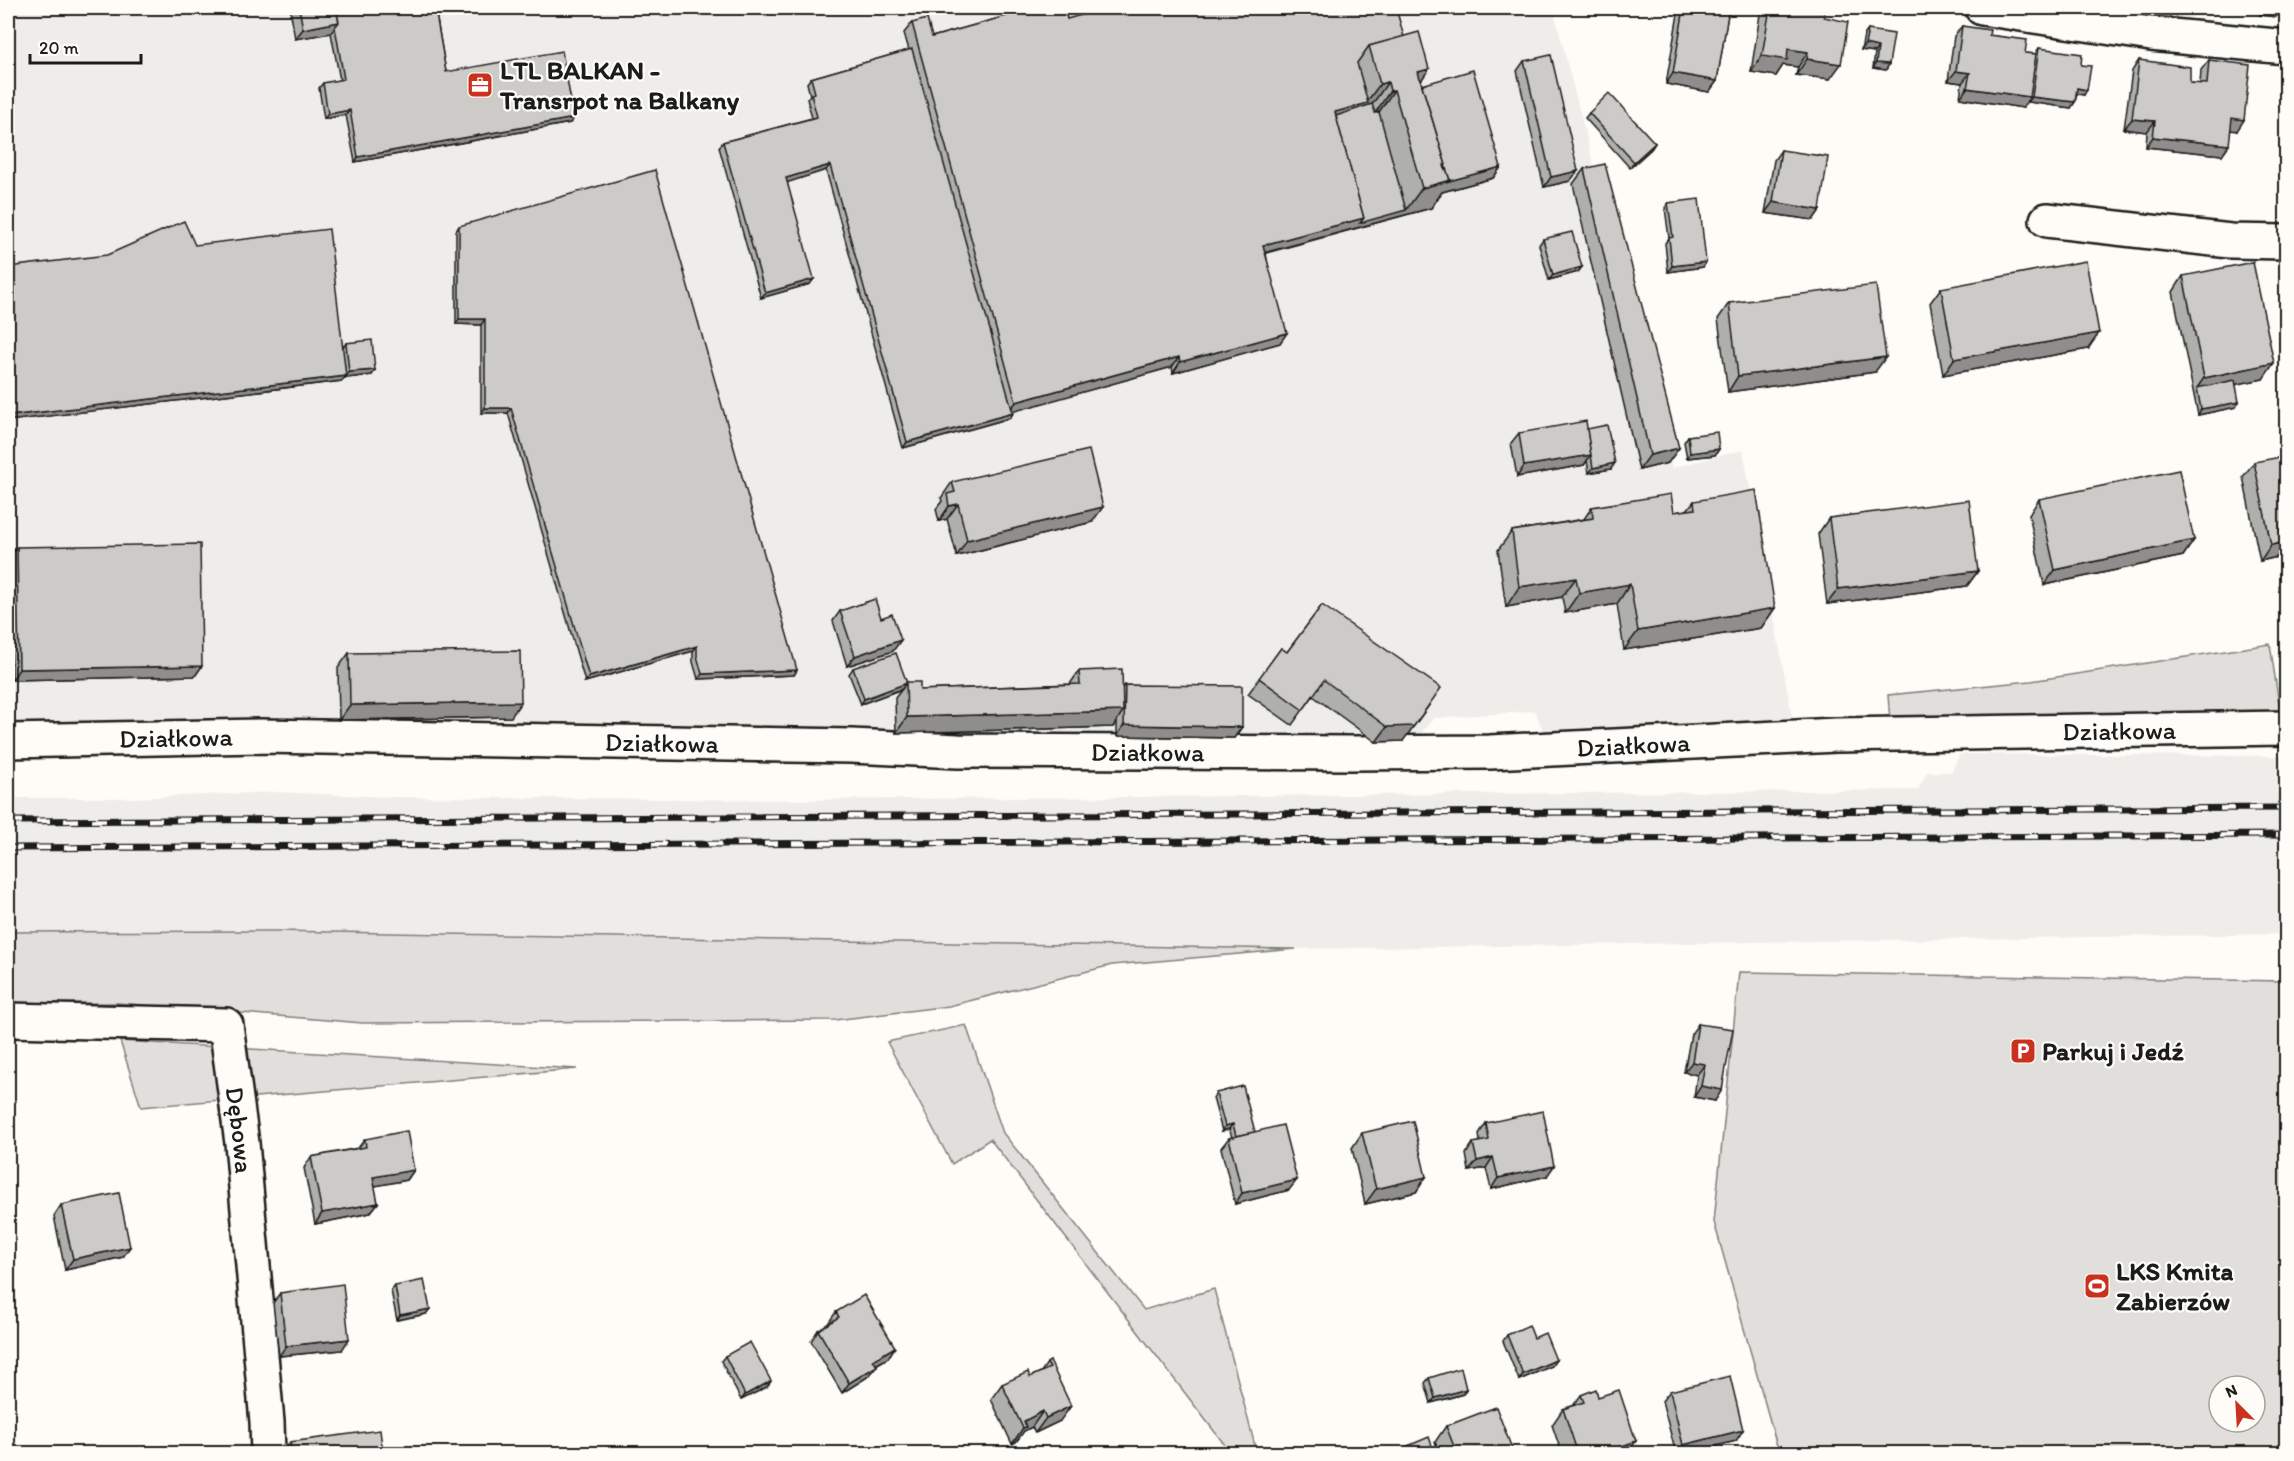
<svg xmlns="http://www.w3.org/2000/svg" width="2294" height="1461" viewBox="0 0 2294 1461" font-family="Itim,sans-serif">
<rect width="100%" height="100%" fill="#fdfcf7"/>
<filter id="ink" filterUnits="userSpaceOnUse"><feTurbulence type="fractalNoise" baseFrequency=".0167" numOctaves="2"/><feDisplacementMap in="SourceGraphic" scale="12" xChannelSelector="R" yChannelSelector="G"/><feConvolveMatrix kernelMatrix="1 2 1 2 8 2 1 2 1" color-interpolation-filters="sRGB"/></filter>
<g filter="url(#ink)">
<!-- built -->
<g fill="#eeede9">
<polygon points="8,8 1553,8 1672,468 1743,450 1794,727 1547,740 1535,711 1434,718 1409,747 572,727 8,724"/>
<polygon points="1960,754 2286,756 2286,934 1296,949 275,931 8,932 8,798 132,798 275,792 391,797 795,800 1918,790 1927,772 1951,772"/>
</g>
<!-- green -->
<g fill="#e0dfdb" stroke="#7e7e7c" stroke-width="1.5" fill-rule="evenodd">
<polygon points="2270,644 2280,711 1890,721 1888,695 2031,681"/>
<polygon points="275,931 1296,949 1112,965 949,1006 835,1020 363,1023 117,1003 8,1004 8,932"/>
<path d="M 1739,972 L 2286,981 L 2286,1453 L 1779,1453 L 1714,1222 ZM 2219,1386 L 2255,1386 L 2255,1422 L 2219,1422 Z"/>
<polygon points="966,1025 1003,1133 1144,1310 1214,1289 1255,1446 1242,1453 1231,1453 990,1139 952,1164 887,1042"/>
<polygon points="120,1041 577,1069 141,1107"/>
</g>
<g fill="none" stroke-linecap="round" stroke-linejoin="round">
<!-- minor casing -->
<g stroke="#1c1c1c" stroke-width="38">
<g id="minor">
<polyline points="1982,8 2151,34 2286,47"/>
<polyline points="2047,220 2230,241 2286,242"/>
<path id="s1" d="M 8,741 L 260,736 L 851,746 L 958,751 L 1351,753 L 1490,752 L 1836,735 L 2286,728"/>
<path id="s2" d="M 8,1020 L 226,1025 L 242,1143 L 267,1422 L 268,1454"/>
</g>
</g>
<!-- minor -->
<use href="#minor" stroke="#fdfcf7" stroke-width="33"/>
<!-- rail casing -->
<g stroke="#1c1c1c" stroke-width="7">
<g id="rail">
<polyline points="8,821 2286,808"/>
<polyline points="8,848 2286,835"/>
</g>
</g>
<!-- rail -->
<use href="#rail" stroke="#fdfcf7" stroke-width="4.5" stroke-dasharray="14" stroke-linecap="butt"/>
</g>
<!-- wall -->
<g fill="#afafac" stroke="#1c1c1c" stroke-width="1.5">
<polygon points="290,8 435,8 446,72 574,118 570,123 355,162 346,115 324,119 319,88 323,83 340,80 331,33 295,39"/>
<polygon points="1035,8 1065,8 1064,8 1067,19 1404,37 1422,85 1501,167 1493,178 1442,192 1431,208 1266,253 1280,343 1173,373 1172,367 1013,411 1013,413 1010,418 903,448 826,170 787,182 810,284 761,298 719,147 723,142 812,118 807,99 810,95 807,83 811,78 909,50 904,33 912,23 932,37"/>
<polygon points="1679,8 1729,8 1717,81 1709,92 1666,84"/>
<polygon points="1761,8 1825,8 1824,17 1830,79 1796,75 1798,67 1783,65 1776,76 1751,72"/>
<polygon points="2261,8 2286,8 2280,8 2276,17 2260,15"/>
<polygon points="1962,26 1989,35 2025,53 2035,54 2039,48 2081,65 2084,95 2077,94 2075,102 2071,108 2028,102 2029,100 2023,108 1960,98 1962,83 1948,81 1954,36"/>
<polygon points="1868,30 1889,64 1886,70 1873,68 1875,52 1861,50 1864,35"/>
<polygon points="2139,60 2190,83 2200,84 2201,70 2209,60 2237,131 2231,130 2222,155 2146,147 2147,132 2124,129 2132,71"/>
<polygon points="1524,61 1570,181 1544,187 1517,71"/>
<polygon points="1589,113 1655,143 1651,149 1630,168 1585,118"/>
<polygon points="1781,150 1820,210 1813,220 1765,213 1774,160"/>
<polygon points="1584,169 1668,463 1639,470 1573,184"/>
<polygon points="1668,203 1706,262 1703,267 1668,272 1665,243 1669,238 1665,208"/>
<polygon points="459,226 797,670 794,675 698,679 693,662 693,651 585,682 508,413 481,413 481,325 456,324 456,231"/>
<polygon points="1543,239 1582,267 1578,272 1549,280 1539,245"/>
<polygon points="8,267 343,347 346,343 375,370 372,375 346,378 345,377 342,381 8,421"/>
<polygon points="2183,276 2263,379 2236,384 2236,407 2198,415 2173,292"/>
<polygon points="1941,288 2088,349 1943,375 1930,303"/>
<polygon points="1729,303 1875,372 1728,392 1718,319"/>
<polygon points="1587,429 1611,469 1589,473 1587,461 1584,465 1517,477 1511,443 1519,433"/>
<polygon points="1688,436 1719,449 1715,455 1687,458 1684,442"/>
<polygon points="2254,462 2286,555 2260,561 2243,477"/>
<polygon points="952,482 1092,522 957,556 947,519 939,521 936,509 942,501 941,498"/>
<polygon points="2039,499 2194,540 2183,556 2044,585 2029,515"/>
<polygon points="1694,501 1775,608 1761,628 1624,650 1617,604 1565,613 1562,597 1506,607 1498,550 1512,531 1584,519 1592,507 1674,512 1687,510"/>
<polygon points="1829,518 1978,571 1967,586 1827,604 1818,534"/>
<polygon points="17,547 202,666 195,676 12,680 9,558"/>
<polygon points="1322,605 1403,741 1376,742 1313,696 1292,725 1248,694 1281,648 1287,652"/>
<polygon points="840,611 893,651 847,666 833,621"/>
<polygon points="349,653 511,717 339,720 338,668"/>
<polygon points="853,668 907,682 920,690 1070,684 1079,671 1122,688 1125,685 1242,727 1234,738 1117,736 1117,721 1113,727 896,733 895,698 902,689 861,704 849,674"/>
<polygon points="1698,1024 1715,1101 1694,1097 1697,1075 1684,1072 1691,1034"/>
<polygon points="1216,1093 1255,1132 1289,1190 1235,1204 1221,1148 1229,1138 1232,1137 1229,1129 1222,1131 1213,1098"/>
<polygon points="1486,1123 1547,1176 1491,1189 1486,1168 1469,1171 1466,1154 1473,1143 1480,1142 1479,1134"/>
<polygon points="1362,1133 1426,1177 1416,1192 1365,1204 1352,1148"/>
<polygon points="365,1139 414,1170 407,1180 374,1186 378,1203 370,1213 315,1224 304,1168 311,1157 358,1148"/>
<polygon points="61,1205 123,1257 65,1270 54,1216"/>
<polygon points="395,1286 426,1314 397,1320 391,1291"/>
<polygon points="280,1293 342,1350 279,1356 273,1303"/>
<polygon points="836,1312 895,1347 888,1358 876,1365 877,1366 869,1376 842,1393 811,1341 818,1330 829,1323 829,1322"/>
<polygon points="1507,1335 1534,1338 1552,1366 1519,1380 1503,1341"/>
<polygon points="725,1356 771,1381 767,1387 741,1400 721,1361"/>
<polygon points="1050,1361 1060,1421 1035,1433 1032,1427 1024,1431 1016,1442 1012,1444 991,1399 1002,1384 1030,1377 1041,1372 1047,1363"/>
<polygon points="1429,1378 1466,1389 1463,1394 1431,1403 1425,1383"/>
<polygon points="1670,1391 1736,1441 1685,1454 1676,1454 1662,1401"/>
<polygon points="1581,1395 1598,1397 1627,1454 1562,1454 1552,1425 1563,1409 1573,1406"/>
<polygon points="1446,1426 1514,1454 1440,1454 1435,1442"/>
<polygon points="290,1442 383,1454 287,1454 286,1447"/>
</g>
<!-- shaded-wall -->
<g fill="#8f8e8c" stroke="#1c1c1c" stroke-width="1.5">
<polygon points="2264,10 2280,11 2276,17 2260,15"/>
<polygon points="339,22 331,33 295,39 303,29"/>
<polygon points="1865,44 1878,47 1875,52 1861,50"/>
<polygon points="1788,49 1808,52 1798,67 1783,65 1776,76 1751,72 1762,56"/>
<polygon points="1807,59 1841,64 1830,79 1796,75"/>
<polygon points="1876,63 1889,64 1886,70 1873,68"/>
<polygon points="1429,69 1410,97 1418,72"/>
<polygon points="1956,71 1970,73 1962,83 1948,81"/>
<polygon points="1673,73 1717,81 1709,92 1666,84"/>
<polygon points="1388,82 1369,109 1333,121 1335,112 1366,103 1380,84"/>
<polygon points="1967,88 2030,97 2023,108 1960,98"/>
<polygon points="2077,88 2087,90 2084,95 2074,93"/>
<polygon points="1394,90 1375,118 1371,119 1390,91"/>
<polygon points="2032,97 2075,102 2071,108 2028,102"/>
<polygon points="350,110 346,115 324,119 328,114"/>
<polygon points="574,118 570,123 355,162 358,157"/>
<polygon points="2232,118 2244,120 2237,131 2225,129"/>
<polygon points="2132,119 2155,121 2147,132 2124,129"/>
<polygon points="2153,137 2229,145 2222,155 2146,147"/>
<polygon points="1655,143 1651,149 1630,168 1634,162"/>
<polygon points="830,165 826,170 783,184 786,178"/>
<polygon points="1501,167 1493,178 1442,192 1431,208 1256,255 1263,245 1364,218 1406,210 1422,188"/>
<polygon points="1578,171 1570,181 1544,187 1551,177"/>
<polygon points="1773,202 1820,210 1813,220 1765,213"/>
<polygon points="1706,262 1703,267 1668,272 1672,266"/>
<polygon points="1582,267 1578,272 1549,280 1553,275"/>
<polygon points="814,279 810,284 761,298 765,293"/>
<polygon points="459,319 485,319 481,325 456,324"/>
<polygon points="1287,333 1280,343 1173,373 1180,362"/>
<polygon points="2099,333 2088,349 1943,375 1954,359"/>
<polygon points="1179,357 1172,367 1008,413 1016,402"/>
<polygon points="1886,357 1875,372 1728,392 1738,376"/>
<polygon points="2274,363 2263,379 2198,392 2197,388 2204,378"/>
<polygon points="375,370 372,375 346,378 349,372"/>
<polygon points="346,376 342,381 8,421 8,416"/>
<polygon points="2239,402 2236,407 2198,415 2201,409"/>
<polygon points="485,408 511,408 508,413 481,413"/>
<polygon points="1013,413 1010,418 903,448 907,442"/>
<polygon points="1679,448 1668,463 1639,470 1650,455"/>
<polygon points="1719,449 1715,455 1687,458 1690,453"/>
<polygon points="1591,455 1584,465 1517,477 1524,466"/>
<polygon points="1615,463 1611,469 1589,473 1593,468"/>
<polygon points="958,504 947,519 939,521 949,506"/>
<polygon points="1103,507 1092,522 957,556 967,540"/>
<polygon points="2194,540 2183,556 2044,585 2055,570"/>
<polygon points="2286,542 2286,555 2260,561 2271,545"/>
<polygon points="1978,571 1967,586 1827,604 1838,589"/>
<polygon points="1576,578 1562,597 1506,607 1519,587"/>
<polygon points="1630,584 1617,604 1565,613 1579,593"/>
<polygon points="1775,608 1761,628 1624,650 1638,631"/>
<polygon points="901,640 893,651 847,666 855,656"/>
<polygon points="697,646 693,651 585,682 589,677"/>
<polygon points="202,666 195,676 12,680 19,669"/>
<polygon points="797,670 794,675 698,679 702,674"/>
<polygon points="906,683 902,689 861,704 864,699"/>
<polygon points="521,702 511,717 339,720 350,705"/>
<polygon points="1430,704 1403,741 1376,742 1387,727"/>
<polygon points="1123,711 1113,727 896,733 907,717"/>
<polygon points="1124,725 1242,727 1234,738 1117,736"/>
<polygon points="1692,1062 1705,1064 1697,1075 1684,1072"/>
<polygon points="1701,1086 1722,1090 1715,1101 1694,1097"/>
<polygon points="1233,1124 1229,1129 1222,1131 1225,1126"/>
<polygon points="1493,1157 1486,1168 1469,1171 1477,1161"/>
<polygon points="1554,1166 1547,1176 1491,1189 1498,1178"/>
<polygon points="414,1170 407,1180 365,1188 373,1177"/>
<polygon points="1426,1177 1416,1192 1365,1204 1376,1189"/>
<polygon points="1297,1180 1289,1190 1235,1204 1242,1193"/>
<polygon points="378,1203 370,1213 315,1224 322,1213"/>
<polygon points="130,1247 123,1257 65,1270 73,1259"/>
<polygon points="430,1309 426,1314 397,1320 400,1315"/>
<polygon points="349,1339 342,1350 279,1356 286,1346"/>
<polygon points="895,1347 888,1358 866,1370 873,1360"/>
<polygon points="1556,1360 1552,1366 1519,1380 1523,1374"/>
<polygon points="877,1366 869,1376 842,1393 849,1383"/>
<polygon points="771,1381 767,1387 741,1400 745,1395"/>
<polygon points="1466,1389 1463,1394 1431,1403 1435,1398"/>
<polygon points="1071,1406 1060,1421 1035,1433 1046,1418"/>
<polygon points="1043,1411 1032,1427 1024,1431 1016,1442 1012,1444 1023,1428 1024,1421"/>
<polygon points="1743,1430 1736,1441 1685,1454 1678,1454 1683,1445"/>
<polygon points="1636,1441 1627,1454 1599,1454"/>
</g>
<!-- building -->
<g fill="#cccbc8" stroke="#1c1c1c" stroke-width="1.5">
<polygon points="299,8 336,8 339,22 303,29"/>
<polygon points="336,8 435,8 446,72 562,51 574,118 358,157 350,110 328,114 323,83 344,79 335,27 339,22"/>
<polygon points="1035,8 1064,8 1067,19 1106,8 1396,8 1404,37 1369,46 1357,63 1368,103 1335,112 1364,218 1263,245 1287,333 1180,362 1179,357 1016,402 912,23 927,19 932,37"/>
<polygon points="1684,8 1729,8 1717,81 1673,73"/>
<polygon points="1770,8 1825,8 1824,17 1848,22 1841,64 1807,59 1808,52 1788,49 1787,60 1762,56"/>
<polygon points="2264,8 2280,8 2280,11 2264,10"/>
<polygon points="1962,26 1990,30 1989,35 2027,40 2025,53 2036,54 2030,97 1967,88 1970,73 1956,71"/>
<polygon points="1868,30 1894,34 1889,64 1876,63 1878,47 1865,44"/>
<polygon points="1419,32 1429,69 1418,72 1446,165 1444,165 1445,169 1446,168 1450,180 1422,188 1394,90 1390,91 1388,82 1380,84 1369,46"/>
<polygon points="2039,48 2082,54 2081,65 2091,66 2087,90 2077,88 2075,102 2032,97"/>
<polygon points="912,49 1013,413 907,442 830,165 786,178 814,279 765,293 723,142 817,117 811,94 815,93 811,78"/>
<polygon points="1551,55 1578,171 1551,177 1524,61"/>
<polygon points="2139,60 2190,67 2190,83 2207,84 2209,60 2250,65 2244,120 2232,118 2229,145 2153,137 2155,121 2132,119"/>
<polygon points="1473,70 1501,167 1449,181 1450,180 1446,168 1445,169 1445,167 1446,165 1422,85"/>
<polygon points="1609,93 1655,143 1634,162 1589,113"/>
<polygon points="1372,104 1375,113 1379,112 1406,210 1360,223 1364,218 1336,116"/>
<polygon points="1781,150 1828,157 1820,210 1773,202"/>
<polygon points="1605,164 1679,448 1650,455 1584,169"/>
<polygon points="655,170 797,670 702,674 697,656 697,646 589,677 511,408 485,408 485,319 459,319 459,226"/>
<polygon points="1699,199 1706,262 1672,266 1669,238 1673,237 1668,203"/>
<polygon points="184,221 195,245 329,229 346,376 8,416 8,267 107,255"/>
<polygon points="1572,232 1582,267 1553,275 1543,239"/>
<polygon points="2086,261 2099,333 1954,359 1941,288"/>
<polygon points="2253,262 2274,363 2204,378 2183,276"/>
<polygon points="1876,285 1886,357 1738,376 1729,303"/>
<polygon points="372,340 375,370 349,372 346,343"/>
<polygon points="2235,380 2239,402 2201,409 2197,388"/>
<polygon points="1586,421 1591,455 1524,466 1519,433"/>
<polygon points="1607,425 1615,463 1593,468 1587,429"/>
<polygon points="1717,432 1719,449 1690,453 1688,436"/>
<polygon points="1089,450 1103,507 967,540 958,504 949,506 947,494 955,492 952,482"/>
<polygon points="2286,456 2286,542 2271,545 2254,462"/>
<polygon points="2179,470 2194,540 2055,570 2039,499"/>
<polygon points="1756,490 1775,608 1638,631 1630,584 1579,593 1576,578 1519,587 1512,531 1593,518 1592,507 1671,494 1674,512 1695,509 1694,501"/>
<polygon points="1969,500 1978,571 1838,589 1829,518"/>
<polygon points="200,544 202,666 19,669 17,547"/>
<polygon points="875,599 881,618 892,614 901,640 855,656 840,611"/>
<polygon points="1322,605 1441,688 1414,726 1387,727 1324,680 1303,710 1259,678 1281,648 1287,652"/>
<polygon points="520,651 521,702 350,705 349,653"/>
<polygon points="896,653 907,683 864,699 853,668"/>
<polygon points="1122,669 1123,711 907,717 906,682 920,682 920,690 1080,684 1079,671"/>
<polygon points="1125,685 1242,686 1242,727 1124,725"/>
<polygon points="1698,1024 1733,1029 1722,1090 1701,1086 1705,1064 1692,1062"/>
<polygon points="1243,1086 1255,1132 1236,1136 1233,1124 1225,1126 1216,1093"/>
<polygon points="1543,1111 1554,1166 1498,1178 1493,1157 1477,1161 1473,1143 1489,1140 1486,1123"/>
<polygon points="1413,1121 1426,1177 1376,1189 1362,1133"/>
<polygon points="1283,1125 1297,1180 1242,1193 1229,1138"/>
<polygon points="407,1131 414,1170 373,1177 378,1203 322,1213 311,1157 366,1147 365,1139"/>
<polygon points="119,1193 130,1247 73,1259 61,1205"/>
<polygon points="424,1280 430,1309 400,1315 395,1286"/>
<polygon points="343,1284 349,1339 286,1346 280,1293"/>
<polygon points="864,1295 895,1347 873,1360 877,1366 849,1383 818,1330 839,1317 836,1312"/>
<polygon points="1529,1325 1534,1338 1545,1333 1556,1360 1523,1374 1507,1335"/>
<polygon points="750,1342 771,1381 745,1395 725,1356"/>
<polygon points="1050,1361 1071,1406 1046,1418 1043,1411 1024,1421 1026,1427 1023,1428 1002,1384 1028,1372 1030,1377 1050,1368 1047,1363"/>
<polygon points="1461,1368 1466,1389 1435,1398 1429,1378"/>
<polygon points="1730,1376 1743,1430 1683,1445 1670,1391"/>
<polygon points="1596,1389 1598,1397 1619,1390 1636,1441 1599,1454 1578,1454 1563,1409 1584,1402 1581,1395"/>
<polygon points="1496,1407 1514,1454 1457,1454 1446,1426"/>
<polygon points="380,1430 383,1454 292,1454 290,1442"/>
<polygon points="1429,1437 1435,1454 1389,1454"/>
<polygon points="473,1448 475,1454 454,1454"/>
</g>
</g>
<!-- icons -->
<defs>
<g id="office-square" transform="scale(1.35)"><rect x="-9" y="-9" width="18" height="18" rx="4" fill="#c8321e" stroke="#fdfcf7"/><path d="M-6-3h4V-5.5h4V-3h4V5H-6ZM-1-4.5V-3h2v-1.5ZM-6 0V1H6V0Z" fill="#fff"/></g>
<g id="parking-square" transform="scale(1.35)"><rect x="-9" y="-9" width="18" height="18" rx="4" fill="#c8321e" stroke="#fdfcf7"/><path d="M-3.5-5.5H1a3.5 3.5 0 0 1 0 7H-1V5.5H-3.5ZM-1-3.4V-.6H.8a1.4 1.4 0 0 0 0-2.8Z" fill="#fff"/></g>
<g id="stadium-square" transform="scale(1.35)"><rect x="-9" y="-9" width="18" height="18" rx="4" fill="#c8321e" stroke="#fdfcf7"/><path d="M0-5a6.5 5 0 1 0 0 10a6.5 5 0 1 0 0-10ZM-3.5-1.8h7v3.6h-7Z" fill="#fff"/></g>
</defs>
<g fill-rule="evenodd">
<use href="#office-square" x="480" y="85"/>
<use href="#parking-square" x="2023" y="1051"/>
<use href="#stadium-square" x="2097" y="1286"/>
</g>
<g text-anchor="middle" stroke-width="4.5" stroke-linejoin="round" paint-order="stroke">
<!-- poi labels -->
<g font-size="26" font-weight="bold" fill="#1c1c1c" stroke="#fdfcf7" text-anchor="start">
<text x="500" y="79">LTL BALKAN -<tspan x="500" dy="30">Transrpot na Balkany</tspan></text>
<text x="2042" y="1060">Parkuj i Jedź</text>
<text x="2116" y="1280">LKS Kmita<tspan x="2116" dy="30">Zabierzów</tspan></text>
</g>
<!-- street labels -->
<g font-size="26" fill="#1c1c1c" stroke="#fdfcf7">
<text dy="9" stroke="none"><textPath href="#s1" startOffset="2112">Działkowa</textPath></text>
<text dy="9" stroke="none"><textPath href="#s1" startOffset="168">Działkowa</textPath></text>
<text dy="9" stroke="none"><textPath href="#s1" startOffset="654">Działkowa</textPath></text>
<text dy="9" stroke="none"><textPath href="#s1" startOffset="1626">Działkowa</textPath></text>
<text dy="9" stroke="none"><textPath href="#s1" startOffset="1140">Działkowa</textPath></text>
<text dy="9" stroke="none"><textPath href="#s2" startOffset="324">Dębowa</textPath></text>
</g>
</g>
<!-- margin -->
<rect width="2294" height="1461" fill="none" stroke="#fdfcf7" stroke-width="30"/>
<rect x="15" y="15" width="2264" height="1431" fill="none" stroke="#1c1c1c" stroke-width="2" filter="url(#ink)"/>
<!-- north arrow -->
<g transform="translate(2237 1404) rotate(336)"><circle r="28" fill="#fdfcf7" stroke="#a3a29f" stroke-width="1.5"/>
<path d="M0-4.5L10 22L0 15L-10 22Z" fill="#c8321e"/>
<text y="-9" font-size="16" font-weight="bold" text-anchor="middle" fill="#1c1c1c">N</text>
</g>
<!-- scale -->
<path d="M30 54v9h111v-9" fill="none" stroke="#1c1c1c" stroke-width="3"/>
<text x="39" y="54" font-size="18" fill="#1c1c1c" stroke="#fdfcf7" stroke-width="4.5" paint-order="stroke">20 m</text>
</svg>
